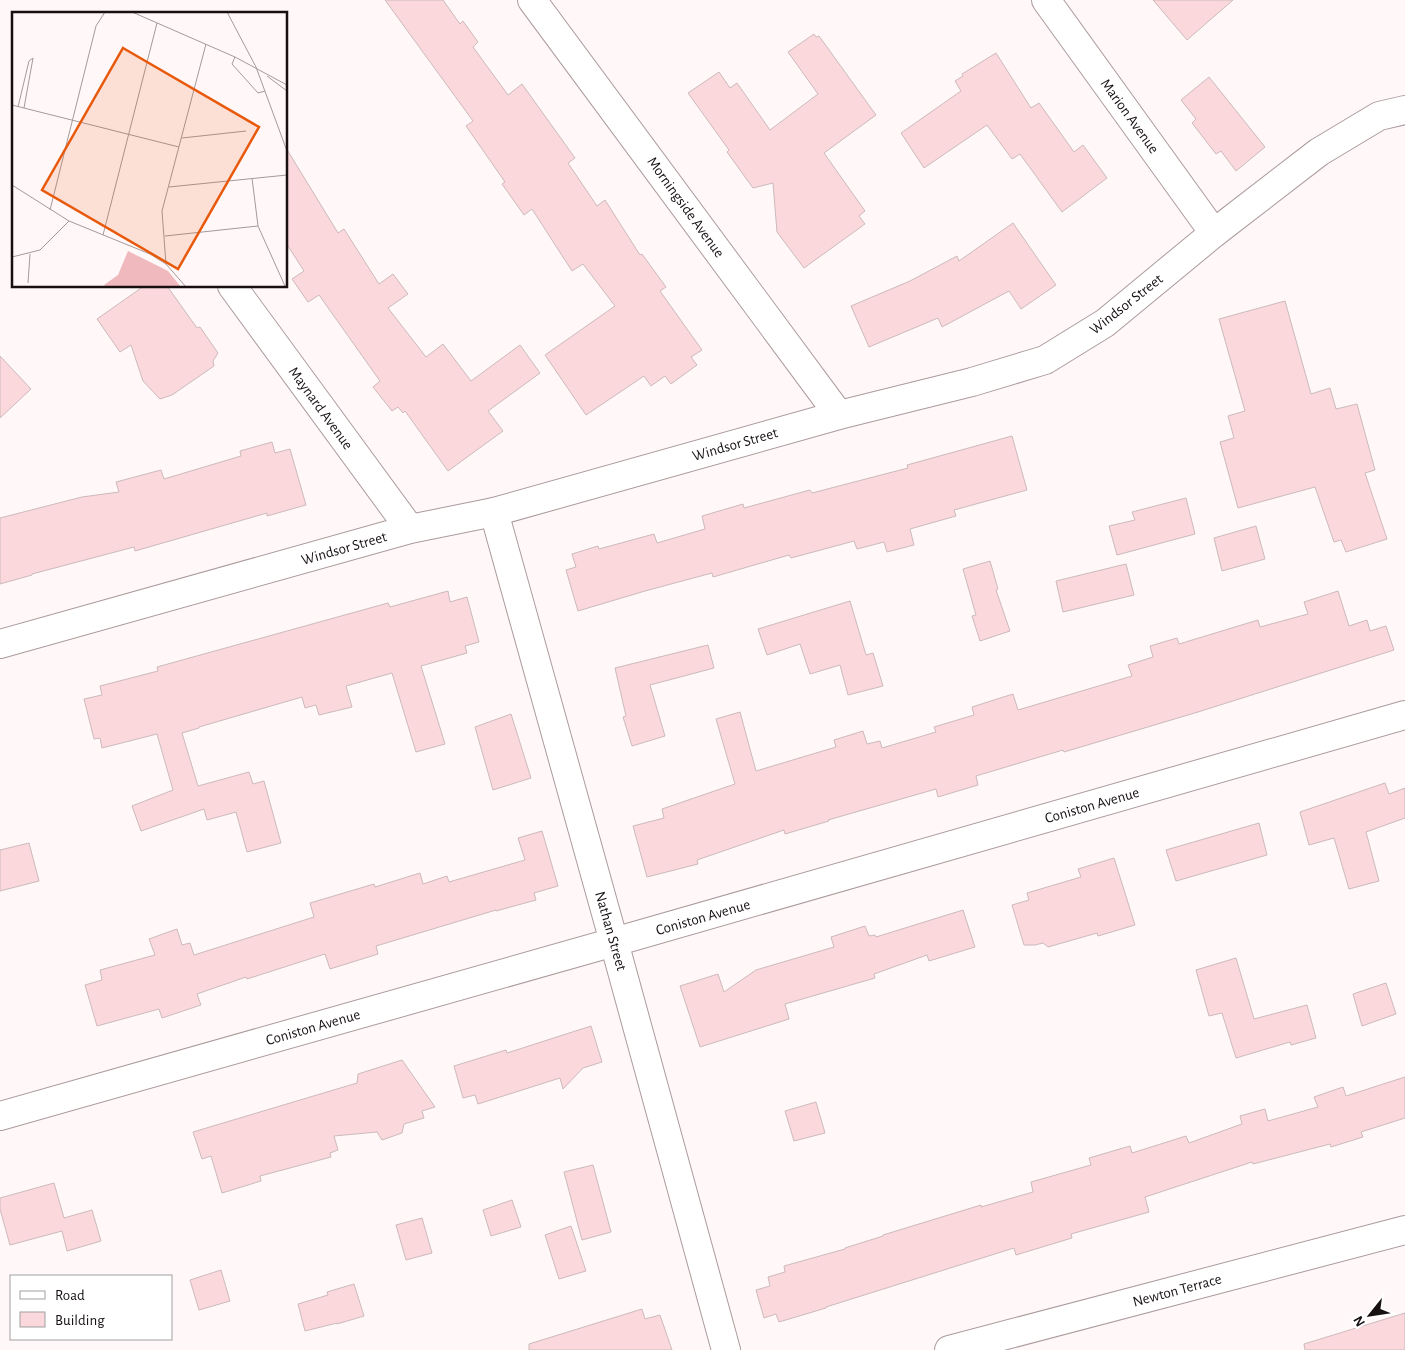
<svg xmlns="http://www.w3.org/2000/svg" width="1405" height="1350" viewBox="0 0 1405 1350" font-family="'Alegreya Sans',sans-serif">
<rect width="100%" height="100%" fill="#fff7f8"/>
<!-- building -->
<g fill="#fad8db" stroke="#ccbabc">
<polygon points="385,0 443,0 460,24 463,21 478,42 473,47 508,95 522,84 575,158 568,163 597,206 605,200 640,255 642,254 666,287 660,291 702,350 691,357 697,365 671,384 665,376 651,386 644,376 586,415 545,355 615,306 583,264 572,271 532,209 524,215 502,184 505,182 466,126 473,121"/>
<polygon points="1153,0 1233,0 1187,40"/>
<polygon points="814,34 816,37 819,36 876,115 824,153 865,211 859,216 865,224 804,268 777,232 773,183 753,188 727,152 729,150 688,93 719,72 730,88 737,83 770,130 818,94 788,52"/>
<polygon points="996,53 1031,108 1039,103 1074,152 1083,145 1107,178 1062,212 1020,154 1012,159 987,125 924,168 901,133 961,91 955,81 963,76 962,74"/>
<polygon points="1209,77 1265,147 1236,171 1221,151 1216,154 1192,123 1196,119 1181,100"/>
<polygon points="286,148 338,233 344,229 379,284 393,274 408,294 388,308 426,357 443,344 471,381 520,345 540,373 488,411 503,431 448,471 405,411 403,413 398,407 392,411 373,387 380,381 319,295 308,302 292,279 304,271 286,243"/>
<polygon points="1013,223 1056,285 1021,309 1009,291 942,327 938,318 869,347 851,306 910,281 957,256 959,261"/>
<polygon points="144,286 167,286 197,328 200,327 218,353 213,361 214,366 172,395 160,399 143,381 131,345 120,352 97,319"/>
<polygon points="1285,301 1311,394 1330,388 1336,409 1357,404 1375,470 1365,473 1387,539 1346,552 1341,540 1334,542 1315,487 1238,508 1220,442 1234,438 1228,416 1245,411 1219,319"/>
<polygon points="0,356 31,389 0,418"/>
<polygon points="1012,436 1027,490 954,510 956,516 910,529 914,545 887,552 884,542 857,549 854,541 791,558 789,555 713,577 712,573 645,591 578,611 566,570 576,567 572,554 598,546 599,549 654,534 657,543 705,529 702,516 743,504 744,508 810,490 812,493 908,468 907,465"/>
<polygon points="272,442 275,453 290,449 306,505 267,516 267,513 135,551 134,547 32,574 32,575 0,584 0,518 82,497 119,492 116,482 161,470 164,479 241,456 240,451"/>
<polygon points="1186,498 1195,534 1117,555 1109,526 1135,520 1132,512"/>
<polygon points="1256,526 1265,559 1222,571 1214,538"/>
<polygon points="990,561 998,589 996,590 1010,631 980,641 972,616 976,615 963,569"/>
<polygon points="1126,564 1134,595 1063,612 1056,581"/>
<polygon points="448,591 450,602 467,597 479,642 465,646 467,653 421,666 445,744 416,752 392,673 346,686 352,707 319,715 316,705 305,708 302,697 199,727 199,728 182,733 198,786 249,772 253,784 264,781 281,843 247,852 236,812 207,820 204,809 141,831 132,806 173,790 157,734 102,748 100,738 94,739 84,699 102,695 100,686 158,671 157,667 388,603 390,607"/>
<polygon points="1338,591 1349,626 1367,620 1370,631 1386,626 1394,650 1198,712 1064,752 1063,750 976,776 978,785 938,797 936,789 828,820 829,821 785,834 784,830 697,860 698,864 647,877 633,826 664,818 662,809 735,784 716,719 740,712 756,771 836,747 834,740 863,731 867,744 880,741 882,748 936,732 934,727 974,715 972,707 1013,694 1018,710 1132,676 1128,665 1153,657 1150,646 1177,638 1179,644 1258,620 1260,627 1308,614 1304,602"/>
<polygon points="850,601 866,655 873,653 883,686 848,695 840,665 810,674 800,644 767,655 758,629"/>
<polygon points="708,645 714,668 650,685 665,736 632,746 623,717 626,716 615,668"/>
<polygon points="511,714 531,778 493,790 475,727"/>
<polygon points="1385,783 1389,794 1405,788 1405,818 1366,832 1379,881 1349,889 1334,838 1309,845 1300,812"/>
<polygon points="1259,823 1267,855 1176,881 1166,850"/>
<polygon points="542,831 558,886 534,893 536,900 496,911 496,910 376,946 378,954 330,969 325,954 247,979 246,977 197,994 201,1005 162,1018 159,1009 97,1026 85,985 102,980 100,970 155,955 149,939 177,929 182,945 190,943 194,955 314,917 310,903 374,884 375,887 420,873 423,884 447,876 449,882 525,860 518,838"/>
<polygon points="29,843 39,881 0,891 0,850"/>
<polygon points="1114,858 1135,925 1098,936 1097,933 1048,947 1043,943 1035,945 1024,945 1012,905 1029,900 1027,893 1081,877 1078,869"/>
<polygon points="963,910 975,947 929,961 927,955 874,974 875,978 785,1004 789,1019 700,1047 680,986 718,974 724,992 756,970 834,947 831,937 865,926 869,936 875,935 876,937"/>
<polygon points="1236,958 1254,1019 1307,1005 1316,1038 1291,1045 1290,1042 1236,1058 1222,1013 1209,1016 1196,970"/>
<polygon points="1386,983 1396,1014 1362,1026 1353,994"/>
<polygon points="591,1026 602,1062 583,1068 563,1089 560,1078 478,1104 475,1095 463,1098 454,1066 506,1050 507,1053"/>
<polygon points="402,1060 435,1107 422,1111 424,1118 404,1124 402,1133 382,1140 377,1132 334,1136 338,1150 330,1153 331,1157 260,1176 261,1181 222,1193 211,1156 202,1159 193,1132 357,1083 358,1074"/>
<polygon points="1405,1077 1405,1118 1361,1132 1363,1137 1331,1147 1330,1144 1253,1164 1252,1162 1145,1197 1149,1212 1071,1234 1072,1238 1016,1255 1014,1248 826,1307 826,1308 779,1322 776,1314 764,1318 756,1290 770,1286 768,1277 785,1272 784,1266 845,1249 845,1248 883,1236 883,1235 981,1205 981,1207 1033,1192 1031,1182 1091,1165 1089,1158 1130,1146 1132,1153 1186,1136 1189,1143 1242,1124 1240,1116 1265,1109 1268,1121 1318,1107 1314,1097 1343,1087 1346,1096"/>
<polygon points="816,1102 825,1133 794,1141 785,1111"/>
<polygon points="593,1165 611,1232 582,1240 564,1172"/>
<polygon points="54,1183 64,1218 92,1210 101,1241 67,1251 62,1231 10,1245 0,1209 0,1198"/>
<polygon points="512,1200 521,1227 491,1236 483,1210"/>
<polygon points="422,1218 432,1253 406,1260 396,1225"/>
<polygon points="571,1226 586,1271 559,1279 545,1235"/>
<polygon points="221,1270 230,1301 199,1310 190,1280"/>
<polygon points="354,1284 364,1316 337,1324 337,1323 305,1331 298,1304 328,1295 327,1292"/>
<polygon points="642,1309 645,1319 660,1315 672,1350 529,1350 529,1344"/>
<polygon points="1405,1313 1405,1350 1305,1350 1304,1344"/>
</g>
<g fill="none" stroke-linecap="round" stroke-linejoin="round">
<!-- minor casing -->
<g stroke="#ac9b9d" stroke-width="30">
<g id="minor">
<polyline points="532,0 839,415"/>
<polyline points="1046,0 1214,233"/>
<polyline points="232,286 410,529"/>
<polyline points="494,512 614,942 726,1350"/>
<polyline points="0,644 410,529 494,512 839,415 972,382 1045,360 1105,323 1214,233 1319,152 1379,116 1405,110"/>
<polyline points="0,1116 614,942 1405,715"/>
<polyline points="949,1350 1405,1230"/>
</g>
</g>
<!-- minor -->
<use href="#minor" stroke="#fff" stroke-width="28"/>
</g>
<g text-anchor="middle" stroke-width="4.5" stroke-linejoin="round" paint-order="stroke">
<!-- street labels -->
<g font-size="15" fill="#161011" stroke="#fff">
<text transform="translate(1130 116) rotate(54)" y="5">Marion Avenue</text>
<text transform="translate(686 207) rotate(54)" y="5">Morningside Avenue</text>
<text transform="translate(1126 304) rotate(-38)" y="5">Windsor Street</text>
<text transform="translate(321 408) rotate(54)" y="5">Maynard Avenue</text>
<text transform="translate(735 444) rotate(-16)" y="5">Windsor Street</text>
<text transform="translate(344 548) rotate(-16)" y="5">Windsor Street</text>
<text transform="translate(1092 805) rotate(-16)" y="5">Coniston Avenue</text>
<text transform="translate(703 917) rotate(-16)" y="5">Coniston Avenue</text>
<text transform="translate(611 931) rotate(74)" y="5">Nathan Street</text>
<text transform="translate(313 1027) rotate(-16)" y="5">Coniston Avenue</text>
<text transform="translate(1177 1290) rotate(-15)" y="5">Newton Terrace</text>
</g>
</g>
<!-- overview -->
<g transform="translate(12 12)">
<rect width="275" height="275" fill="#fff7f8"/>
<path d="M 116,239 L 156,259 L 169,275 L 94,275 L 92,273 L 106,263 Z" fill="#efb9be"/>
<path fill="none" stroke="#a29b9c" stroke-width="1" d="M 120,0 L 223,45 L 275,73M 215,0 L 244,55 L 275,139M 223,45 L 220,52 L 246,81 L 253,79M 255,64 L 275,79M 0,93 L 167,135M 6,95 L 17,49 L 21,46 L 12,96M 170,126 L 234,119M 240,166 L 246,214 L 273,274M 0,173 L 57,209 L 138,242 L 154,252 L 174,275M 157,175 L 275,163M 38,198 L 84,14 L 93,0M 91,223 L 145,11M 153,224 L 246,214M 0,245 L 28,238 L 57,209M 154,252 L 150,199 L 194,32M 16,271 L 18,242"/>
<path fill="#e8590c" fill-opacity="0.15" stroke="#e8590c" stroke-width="2.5" d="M 111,36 L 247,115 L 166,257 L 30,178 Z"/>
<rect width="275" height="275" fill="none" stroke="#161011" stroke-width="2.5"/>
</g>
<!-- legend -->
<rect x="10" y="1275" width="162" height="65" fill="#ffffff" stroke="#a29fa0"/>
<rect x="20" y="1291" width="25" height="8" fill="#ffffff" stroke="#a29fa0"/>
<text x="55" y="1300" font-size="15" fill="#161011">Road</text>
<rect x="20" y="1312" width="25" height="15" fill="#fad8db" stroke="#a29fa0"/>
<text x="55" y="1325" font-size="15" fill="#161011">Building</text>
<!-- north arrow -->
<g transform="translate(1370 1315) rotate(240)" stroke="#ffffff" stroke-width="4" paint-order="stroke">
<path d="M0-4L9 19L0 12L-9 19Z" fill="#161011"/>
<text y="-8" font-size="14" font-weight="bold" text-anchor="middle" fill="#161011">N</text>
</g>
</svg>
